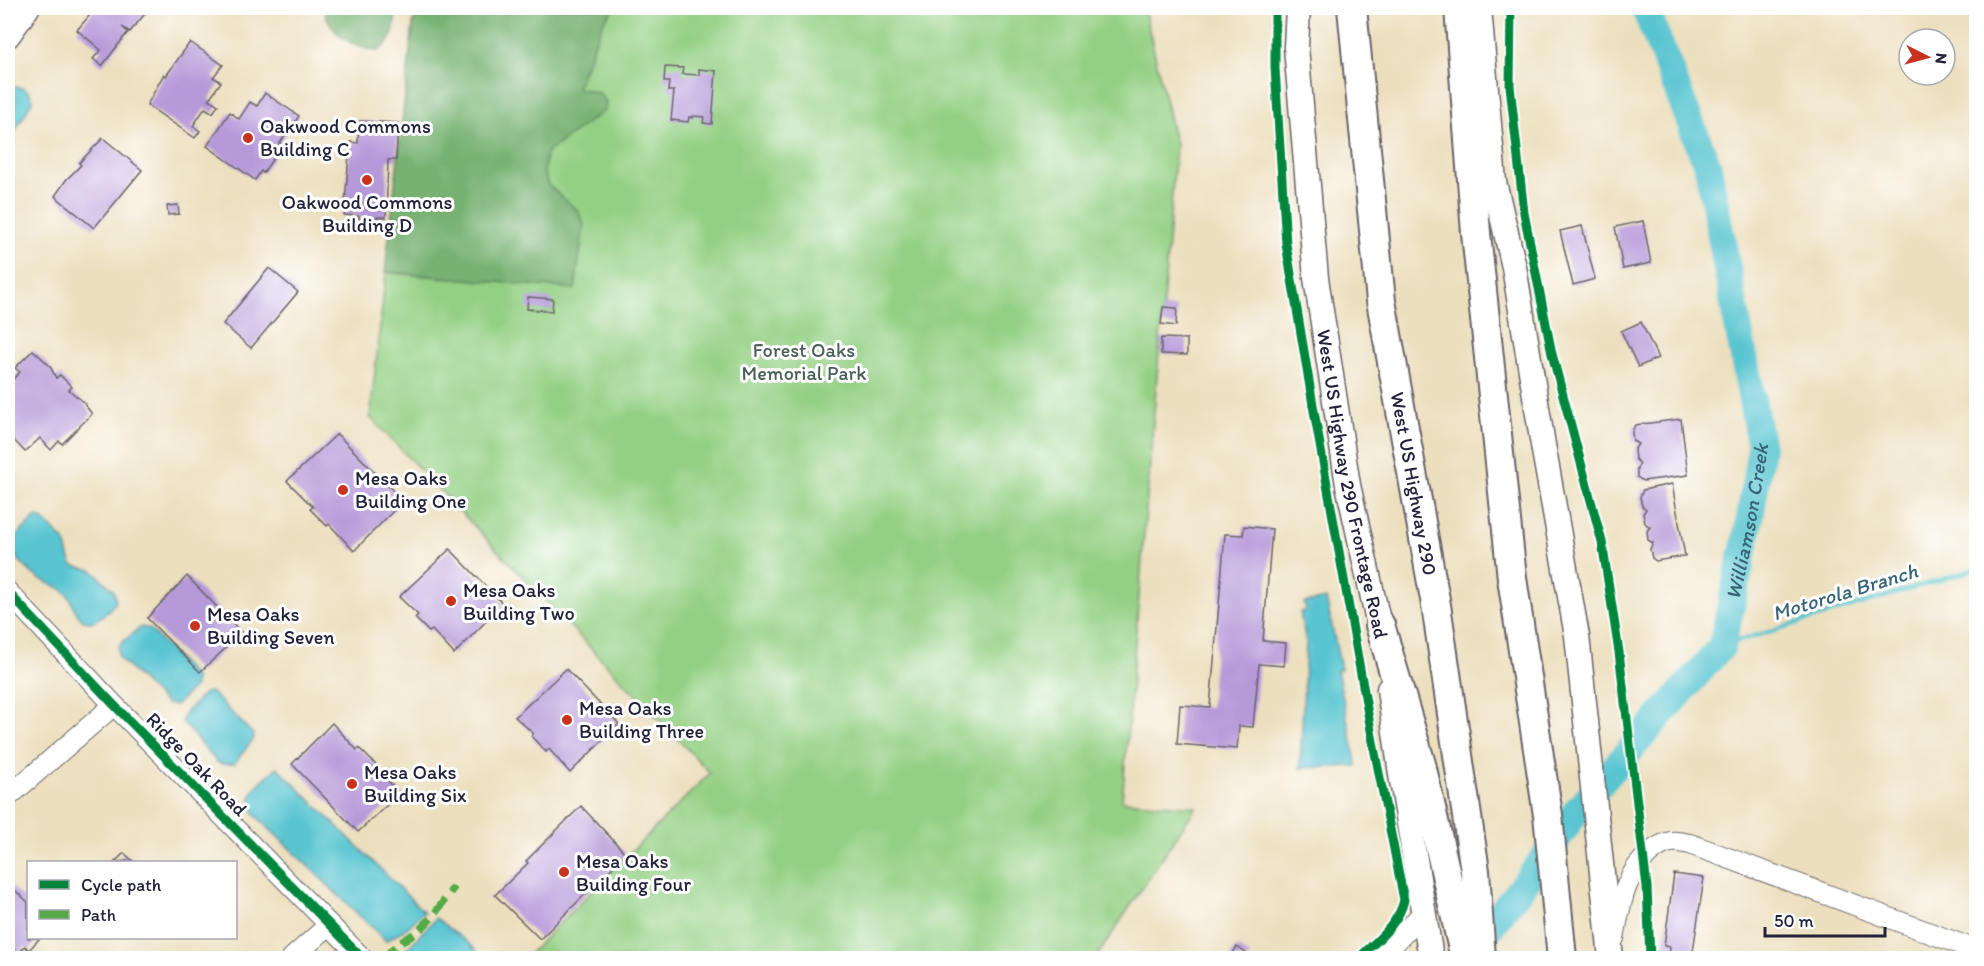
<svg xmlns="http://www.w3.org/2000/svg" width="1984" height="966" viewBox="0 0 1984 966" font-family="Itim,sans-serif">
<rect width="100%" height="100%" fill="#fff"/>
<filter id="ink" filterUnits="userSpaceOnUse"><feTurbulence type="fractalNoise" baseFrequency=".0167" numOctaves="2"/><feDisplacementMap in="SourceGraphic" scale="12" xChannelSelector="R" yChannelSelector="G"/><feConvolveMatrix kernelMatrix="1 2 1 2 8 2 1 2 1" color-interpolation-filters="sRGB"/></filter>
<filter id="wash" filterUnits="userSpaceOnUse"><feTurbulence type="fractalNoise" baseFrequency=".008" numOctaves="4" result="noise"/><feDisplacementMap in="SourceGraphic" scale="24" xChannelSelector="R" yChannelSelector="G"/><feGaussianBlur stdDeviation="1.35" result="paint"/><feColorMatrix in="noise" values="0 0 0 0 0 0 0 0 0 0 0 0 0 0 0 0 0 1.4 0 .05"/><feComposite in="paint" operator="in"/></filter>
<g filter="url(#wash)">
<rect width="100%" height="100%" fill="#ecdfbe"/>
<!-- green -->
<polygon fill="#94d084" stroke="#5b7960" stroke-width="1.5" points="415,8 1144,8 1176,146 1122,801 1196,807 1096,958 525,958 710,773 370,417"/>
<!-- forest -->
<g fill="#77b272" stroke="#4c6a56" stroke-width="1.5">
<path d="M 324,8 L 396,8 C 395,27 395,41 377,51 C 352,47 329,34 324,8 Z"/>
<polygon points="415,8 614,8 603,22 577,88 599,93 606,102 605,110 546,153 544,173 548,185 578,211 584,224 575,289 385,272"/>
</g>
<!-- water -->
<g fill="#59c5d0" stroke="#3e7486" stroke-width="1.5">
<polygon points="8,86 23,88 30,93 33,100 8,143"/>
<path d="M 38,517 L 45,521 L 65,542 L 71,563 L 74,566 L 92,570 L 114,591 L 116,602 C 111,608 98,622 90,622 C 75,621 74,603 67,594 C 58,584 44,583 34,575 C 25,567 16,557 8,548 L 8,544 L 35,518 Z"/>
<polygon points="1326,599 1341,669 1337,670 1357,766 1300,768 1306,642 1300,612 1306,610 1304,603"/>
<polygon points="141,627 150,629 195,677 195,686 176,705 166,704 120,659 118,654 119,645"/>
<polygon points="208,692 212,693 253,734 254,738 234,764 222,764 217,762 182,722 184,714 205,693"/>
<path d="M 277,767 L 424,912 L 407,928 L 386,941 L 256,816 C 241,792 261,783 277,767 Z"/>
<polygon points="436,918 472,946 482,958 408,958 403,953"/>
</g>
<g fill="none" stroke-linecap="round" stroke-linejoin="round">
<!-- stream -->
<polyline stroke="#59c5d0" stroke-width="4.5" points="1722,646 1976,569"/>
<!-- river -->
<path stroke="#59c5d0" stroke-width="28" id="s1" d="M 1469,954 L 1545,857 L 1577,810 L 1722,646 L 1748,530 L 1761,448 L 1708,167 L 1645,8"/>
</g>
<g id="blocks">
<!-- building -->
<g fill="#b599d9">
<polygon points="96,8 146,8 148,10 130,32 122,27 128,32 102,66 93,59 101,50 77,30"/>
<polygon points="190,42 223,65 213,77 221,82 209,99 218,105 213,113 205,108 193,126 200,131 195,138 147,105 164,74 166,76"/>
<polygon points="665,67 683,68 682,74 699,75 699,69 716,71 712,124 703,123 704,117 693,116 693,118 689,117 688,122 671,120 674,91 668,91 669,82 664,82"/>
<polygon points="265,93 299,116 291,129 283,124 282,126 288,131 278,146 281,147 263,173 261,171 255,180 207,146 230,112 239,119 250,102 257,106"/>
<polygon points="359,121 398,123 396,160 388,160 386,217 377,217 377,219 359,219 359,216 344,215 350,142 358,143"/>
<polygon points="103,138 142,170 94,228 55,196 66,180 81,165 79,163"/>
<polygon points="178,205 179,214 168,215 167,206"/>
<polygon points="1643,221 1651,263 1623,269 1615,227"/>
<polygon points="1582,226 1595,279 1573,285 1560,231"/>
<polygon points="269,268 298,292 251,348 223,324"/>
<polygon points="528,297 553,299 552,311 527,309"/>
<polygon points="1163,307 1177,308 1176,326 1161,324"/>
<polygon points="1641,322 1658,358 1638,367 1621,331"/>
<polygon points="1161,338 1187,339 1187,355 1161,354"/>
<polygon points="33,350 50,366 56,378 60,375 72,387 69,390 86,404 85,405 92,414 62,444 59,441 51,450 40,438 25,452 8,434 8,388 10,386 8,384 20,372 15,368"/>
<polygon points="1681,419 1688,475 1643,481 1637,477 1637,468 1640,464 1635,459 1634,450 1638,444 1633,441 1632,432 1635,425"/>
<polygon points="337,434 403,501 354,551 329,524 327,526 310,509 313,507 287,481"/>
<polygon points="1672,484 1685,556 1656,561 1652,558 1650,549 1653,543 1648,540 1647,531 1650,527 1645,523 1643,514 1646,509 1642,506 1640,497 1643,490"/>
<polygon points="1244,526 1272,529 1263,641 1286,643 1284,666 1259,664 1253,727 1239,726 1237,749 1177,744 1180,705 1210,707 1225,534 1243,535"/>
<polygon points="450,549 503,604 454,654 432,630 429,632 415,618 418,615 399,597"/>
<polygon points="187,576 242,633 200,672 147,618"/>
<polygon points="566,669 619,724 570,773 549,749 546,752 532,737 533,733 515,717"/>
<polygon points="332,723 357,750 359,748 376,765 374,767 400,793 358,832 292,764"/>
<polygon points="581,806 626,854 540,939 495,895 528,863 526,861"/>
<polygon points="124,853 133,861 115,862"/>
<polygon points="1674,874 1704,878 1692,958 1669,958 1670,947 1664,946"/>
<polygon points="8,884 28,902 28,938 40,938 29,950 25,946 19,953 13,948 10,952 8,950"/>
<polygon points="1237,947 1250,956 1249,958 1229,958"/>
</g>
</g>
</g>
<g filter="url(#ink)">
<use href="#blocks" fill-opacity="0" stroke="#696469" stroke-width="1.5"/>
<g fill="none" stroke-linecap="round" stroke-linejoin="round">
<!-- minor casing -->
<g stroke="#696469" stroke-width="22">
<g id="minor">
<polyline points="8,592 114,705 362,958"/>
<polyline points="8,797 114,705"/>
<path d="M 1614,938 C 1620,907 1624,874 1650,853 C 1656,848 1663,843 1671,842 C 1677,841 1684,843 1690,844 L 1976,950"/>
<polyline points="292,958 329,925"/>
<polyline points="1380,958 1423,913"/>
</g>
</g>
<!-- major casing -->
<g stroke="#696469" stroke-width="27">
<g id="major">
<path id="s2" d="M 1298,8 L 1296,47 L 1316,278 L 1348,485 L 1383,643"/>
<polyline points="1479,8 1494,182 1514,267 1543,445 1577,636 1611,958"/>
<polyline points="8,35 27,8"/>
<polyline points="1389,689 1401,774 1431,958"/>
</g>
</g>
<!-- highway casing -->
<g stroke="#696469" stroke-width="32">
<g id="highway">
<path id="s3" d="M 1352,8 L 1381,301 L 1436,605 L 1475,871 L 1481,958"/>
<polyline points="1459,8 1476,233 1512,578 1548,815 1562,958"/>
<polyline points="1380,625 1421,764 1465,958"/>
</g>
</g>
<!-- minor -->
<use href="#minor" stroke="#fff" stroke-width="20"/>
<!-- major -->
<use href="#major" stroke="#fff" stroke-width="24"/>
<!-- highway -->
<use href="#highway" stroke="#fff" stroke-width="28"/>
<!-- quiet -->
<path stroke="#53aa46" stroke-width="8" stroke-dasharray="15 8" stroke-linecap="butt" d="M 385,958 C 393,946 402,942 414,934 C 430,923 442,903 454,887"/>
<!-- cycleway casing -->
<g stroke="#fff" stroke-width="13">
<g id="cycleway">
<path d="M 1275,8 L 1275,68 L 1286,244 L 1315,417 L 1375,753 L 1404,900 C 1399,924 1375,942 1359,958"/>
<polyline points="1511,8 1510,86 1524,213 1552,354 1602,542 1619,652 1647,887 1650,958"/>
<polyline points="8,592 114,705 362,958"/>
</g>
</g>
<!-- cycleway -->
<use href="#cycleway" stroke="#00873e" stroke-width="9"/>
</g>
</g>
<!-- markers -->
<g fill="#c8321e" stroke="#fff" stroke-width="2">
<circle cx="248" cy="138" r="6"/>
<circle cx="367" cy="180" r="6"/>
<circle cx="343" cy="490" r="6"/>
<circle cx="451" cy="601" r="6"/>
<circle cx="195" cy="626" r="6"/>
<circle cx="567" cy="720" r="6"/>
<circle cx="352" cy="784" r="6"/>
<circle cx="564" cy="872" r="6"/>
</g>
<g text-anchor="middle" stroke-width="6" stroke-linejoin="round" paint-order="stroke">
<!-- poi labels -->
<g font-size="20" fill="#22223b" stroke="#fff" text-anchor="start">
<text x="260" y="133">Oakwood Commons<tspan x="260" dy="23">Building C</tspan></text>
<text x="367" y="209" text-anchor="middle">Oakwood Commons<tspan x="367" dy="23">Building D</tspan></text>
<text x="355" y="485">Mesa Oaks<tspan x="355" dy="23">Building One</tspan></text>
<text x="463" y="597">Mesa Oaks<tspan x="463" dy="23">Building Two</tspan></text>
<text x="207" y="621">Mesa Oaks<tspan x="207" dy="23">Building Seven</tspan></text>
<text x="579" y="715">Mesa Oaks<tspan x="579" dy="23">Building Three</tspan></text>
<text x="364" y="779">Mesa Oaks<tspan x="364" dy="23">Building Six</tspan></text>
<text x="576" y="868">Mesa Oaks<tspan x="576" dy="23">Building Four</tspan></text>
</g>
<!-- park labels -->
<g font-size="20" fill="#4a5f55" stroke="#fff">
<text x="804" y="357">Forest Oaks<tspan x="804" dy="23">Memorial Park</tspan></text>
</g>
<!-- street labels -->
<g font-size="20" fill="#22223b" stroke="#fff">
<text dy="7" stroke="none"><textPath href="#s3" startOffset="480">West US Highway 290</textPath></text>
<text dy="7" stroke="none"><textPath href="#s2" startOffset="480">West US Highway 290 Frontage Road</textPath></text>
<text transform="translate(197 764) rotate(46)" y="7">Ridge Oak Road</text>
</g>
<!-- water labels -->
<g font-size="21" font-style="italic" fill="#386377" stroke="#fff">
<text dy="7" stroke="none"><textPath href="#s1" startOffset="526">Williamson Creek</textPath></text>
<text transform="translate(1845 592) rotate(-17)" y="7">Motorola Branch</text>
</g>
</g>
<!-- margin -->
<rect width="1984" height="966" fill="none" stroke="#fff" stroke-width="30"/>
<!-- legend -->
<rect x="27" y="861" width="210" height="78" fill="#ffffff" stroke="#a7a7b1" stroke-width="1.5"/>
<rect x="39" y="880" width="30" height="9" fill="#00873e" stroke="#a7a7b1" stroke-width="1.5"/>
<text x="81" y="891" font-size="18" fill="#22223b">Cycle path</text>
<rect x="39" y="910" width="30" height="9" fill="#53aa46" stroke="#a7a7b1" stroke-width="1.5"/>
<text x="81" y="921" font-size="18" fill="#22223b">Path</text>
<!-- north arrow -->
<g transform="translate(1927 57) rotate(96)"><circle r="28" fill="#ffffff" stroke="#a7a7b1" stroke-width="1.5"/>
<path d="M0-4.5L10 22L0 15L-10 22Z" fill="#c8321e"/>
<text y="-9" font-size="16" font-weight="bold" text-anchor="middle" fill="#22223b">N</text>
</g>
<!-- scale -->
<path d="M1765 927v9h120v-9" fill="none" stroke="#22223b" stroke-width="3"/>
<text x="1774" y="927" font-size="18" fill="#22223b" stroke="#ffffff" stroke-width="4.5" paint-order="stroke">50 m</text>
</svg>
